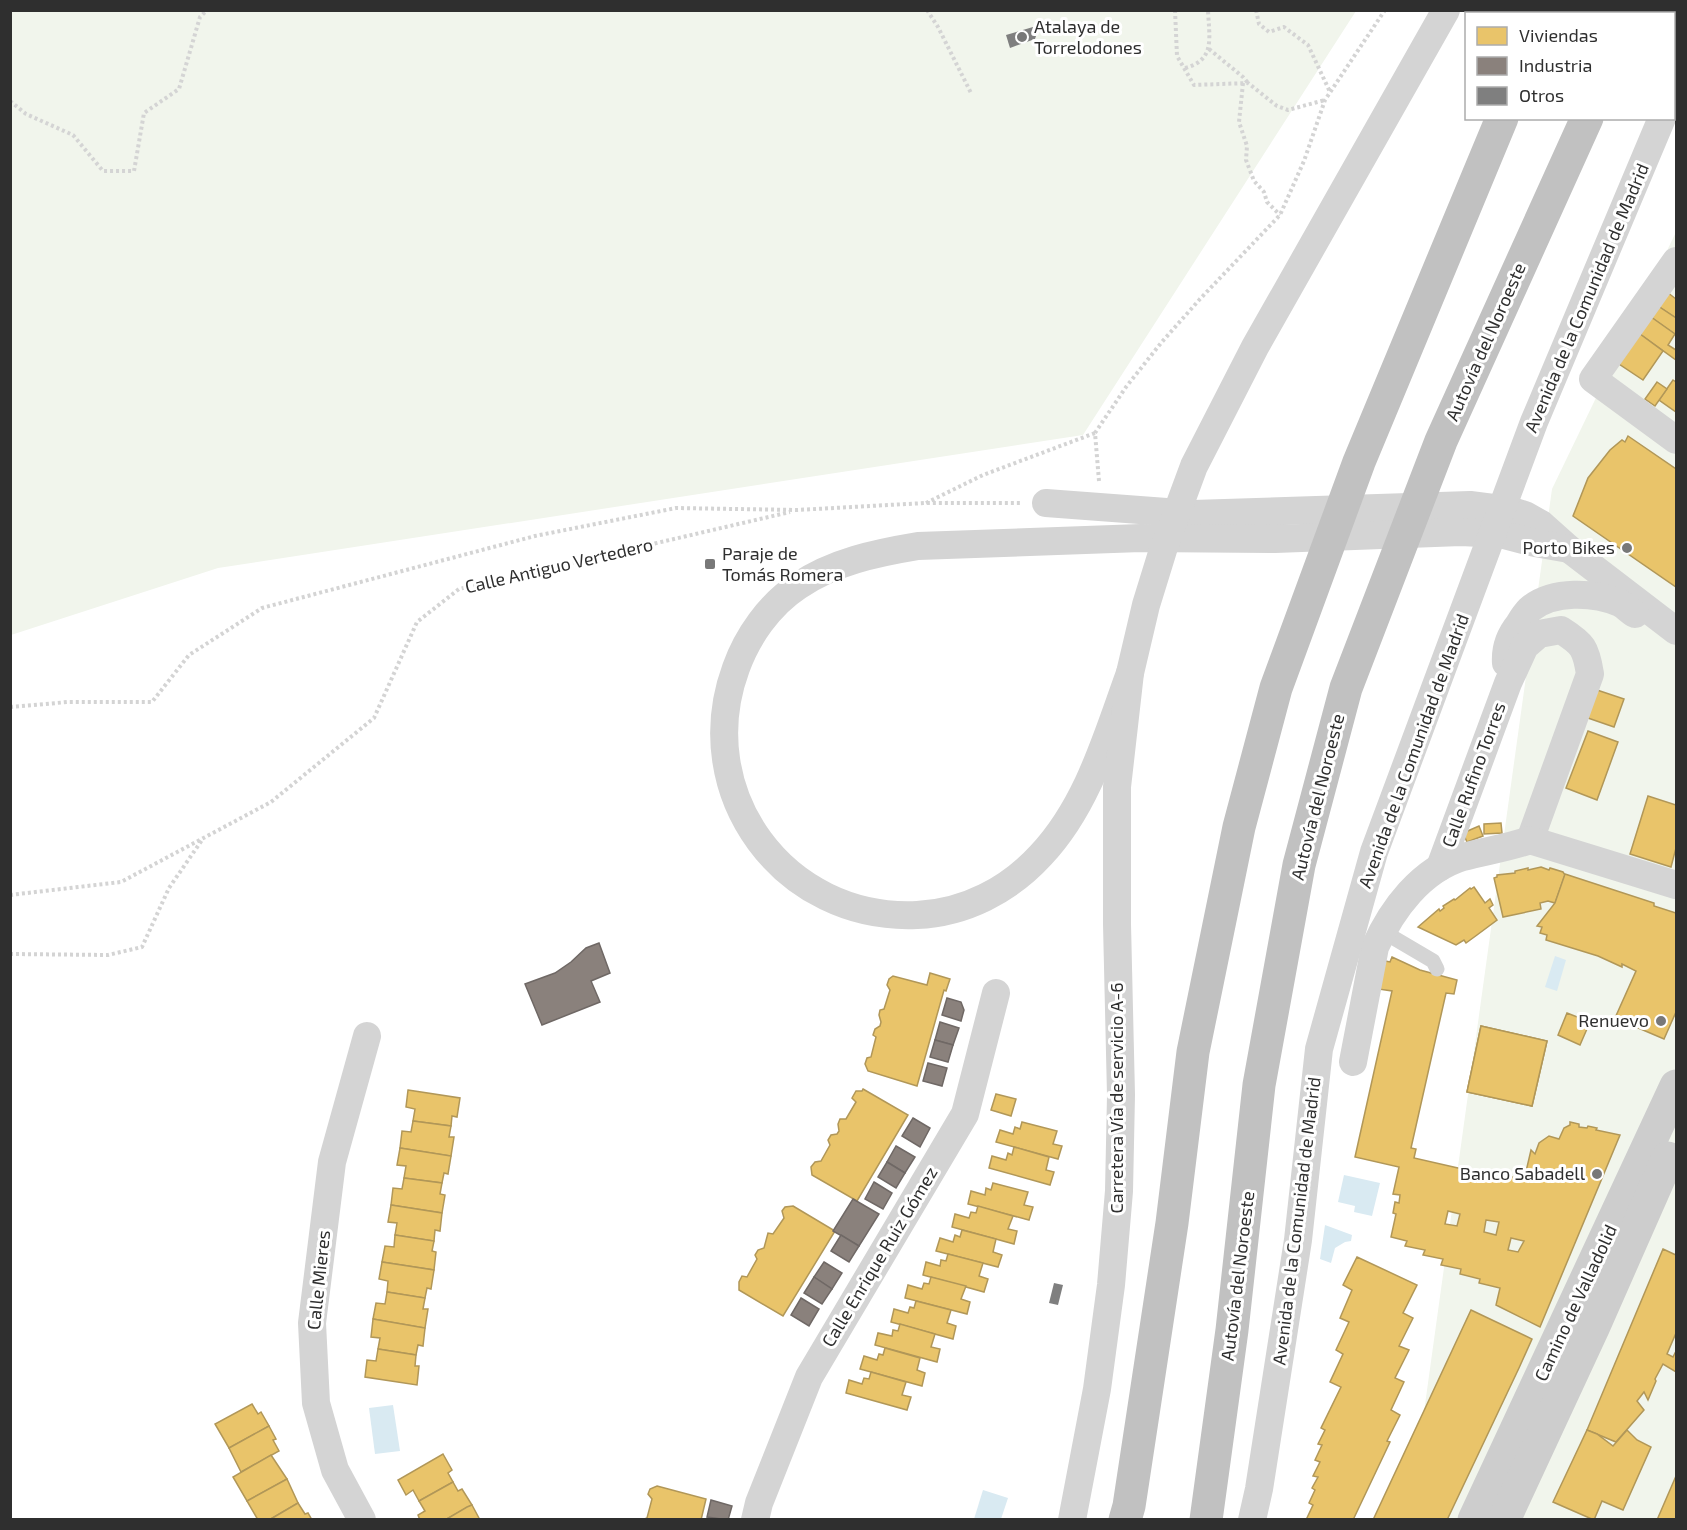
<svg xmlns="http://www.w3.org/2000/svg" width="1687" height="1530" viewBox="0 0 1687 1530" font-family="'Exo 2',sans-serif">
<rect width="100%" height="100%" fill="#fff"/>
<!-- green -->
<g fill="#f1f5ec">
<polygon points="10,11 1356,11 1083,435 218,568 11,635"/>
<polygon points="1676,232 1676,1519 1409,1520 1552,489"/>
</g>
<!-- water -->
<g fill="#d9eaf2">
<polygon points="1555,956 1566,960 1557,991 1545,987"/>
<polygon points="1344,1175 1380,1183 1372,1216 1354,1212 1355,1206 1338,1202"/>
<polygon points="1325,1225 1352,1235 1351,1241 1345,1242 1335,1248 1331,1263 1320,1259"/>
<polygon points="393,1405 400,1451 375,1454 369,1408"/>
<polygon points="983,1490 1008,1498 1001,1519 974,1519"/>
</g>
<!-- homes -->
<g fill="#e9c46a" stroke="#b19758" stroke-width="1.5" fill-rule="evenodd">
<polygon points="1667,292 1676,299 1676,318 1658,306"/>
<polygon points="1658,306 1676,318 1676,335 1651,317"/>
<polygon points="1651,317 1675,334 1668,345 1676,350 1676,360 1640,334"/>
<polygon points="1640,334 1663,351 1643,380 1619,364"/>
<polygon points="1673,380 1676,382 1676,412 1659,400"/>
<polygon points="1657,382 1667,389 1655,406 1645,399"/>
<polygon points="1628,436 1676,469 1676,587 1573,516 1588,478 1610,450 1622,440 1625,442"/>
<polygon points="1594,689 1624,699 1614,727 1585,717"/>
<polygon points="1588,731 1618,742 1597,800 1566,788"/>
<polygon points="1648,796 1676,805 1676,848 1671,867 1630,854"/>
<polygon points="1501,823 1502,833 1484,834 1484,824"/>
<polygon points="1479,826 1483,836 1467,842 1463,833"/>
<polygon points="1541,867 1549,870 1550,868 1563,872 1565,875 1555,903 1548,901 1540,903 1541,909 1503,917 1494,878 1497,877 1497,875 1515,873 1515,871 1528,868 1528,870"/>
<polygon points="1565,874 1654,903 1654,906 1676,913 1676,1012 1664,1039 1615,1018 1636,971 1622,964 1622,967 1598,956 1546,940 1547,935 1540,933 1542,927 1537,926 1555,903"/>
<polygon points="1474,887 1485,903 1490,899 1493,905 1489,908 1497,920 1477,935 1466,943 1464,940 1456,945 1418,927 1439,909 1440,911 1444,908 1443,906 1454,899 1455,900 1470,888 1471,889"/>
<path d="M 1392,957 L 1420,970 L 1457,980 L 1454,994 L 1446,993 L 1411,1148 L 1416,1149 L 1414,1158 L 1502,1178 L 1503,1175 L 1524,1180 L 1531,1150 L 1535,1154 L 1539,1143 L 1549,1136 L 1559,1139 L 1564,1128 L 1570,1125 L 1570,1122 L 1579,1124 L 1579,1127 L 1587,1128 L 1588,1126 L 1597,1128 L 1596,1130 L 1620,1135 L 1540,1327 L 1496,1305 L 1500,1288 L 1479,1283 L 1480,1279 L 1460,1274 L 1461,1269 L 1441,1265 L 1443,1259 L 1423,1255 L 1425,1250 L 1405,1246 L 1407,1241 L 1391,1237 L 1396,1214 L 1393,1213 L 1395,1202 L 1399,1203 L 1400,1195 L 1393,1194 L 1399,1167 L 1355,1157 L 1392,991 L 1378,989 L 1385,961 L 1390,962 ZM 1448,1211 L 1460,1214 L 1457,1226 L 1445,1224 ZM 1486,1220 L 1499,1222 L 1496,1235 L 1484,1232 ZM 1511,1238 L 1524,1241 L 1518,1252 L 1508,1250 Z"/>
<polygon points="930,973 950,979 946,991 944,990 917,1086 868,1071 865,1064 867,1058 871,1057 876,1037 873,1035 875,1029 880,1026 881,1022 879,1015 880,1010 884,1009 890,990 887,985 889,979 893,976 927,985"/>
<polygon points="1567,1013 1590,1022 1580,1045 1558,1035"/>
<polygon points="1481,1026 1547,1041 1532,1106 1467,1092"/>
<polygon points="1481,1026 1547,1041 1532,1106 1467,1092"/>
<polygon points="863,1089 908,1115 857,1201 812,1175 811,1167 815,1162 821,1161 830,1145 828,1140 831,1135 837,1134 839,1131 838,1124 840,1119 846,1119 856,1102 852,1098 856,1091 862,1091"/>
<polygon points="408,1090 460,1098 457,1117 452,1116 451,1126 413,1121 415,1109 406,1107"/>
<polygon points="996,1094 1016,1099 1011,1116 991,1110"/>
<polygon points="413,1121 451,1126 449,1137 454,1137 451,1156 400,1148 402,1131 411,1132"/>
<polygon points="1022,1122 1057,1131 1053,1144 1062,1146 1058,1159 996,1142 1000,1130 1013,1134 1015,1127 1020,1129"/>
<polygon points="1014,1147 1049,1157 1046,1170 1054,1172 1050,1185 989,1168 992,1156 1006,1160 1008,1153 1012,1155"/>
<polygon points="400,1148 451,1156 448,1174 444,1173 442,1183 404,1178 406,1166 397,1165"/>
<polygon points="404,1178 442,1183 440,1194 445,1195 442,1213 391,1205 393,1188 402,1189"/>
<polygon points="993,1183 1028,1192 1024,1205 1033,1207 1029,1220 968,1204 971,1191 985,1195 986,1188 991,1190"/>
<polygon points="391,1205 442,1213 440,1231 435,1230 434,1241 395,1235 397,1223 388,1222"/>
<polygon points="793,1206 835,1231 783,1316 739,1290 739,1282 742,1276 747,1277 757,1259 755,1255 758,1250 764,1248 768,1233 773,1234 784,1218 782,1211 785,1207"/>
<polygon points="978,1206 1013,1216 1008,1229 1017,1231 1014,1244 952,1227 955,1214 969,1218 971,1212 976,1213"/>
<polygon points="962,1230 996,1239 993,1252 1002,1255 998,1267 936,1251 940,1238 953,1242 955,1235 960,1237"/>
<polygon points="395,1235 434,1241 432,1251 436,1252 434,1270 382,1262 385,1246 394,1247"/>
<polygon points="1663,1249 1676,1255 1676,1333 1667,1354 1673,1357 1675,1353 1676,1354 1676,1372 1663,1364 1655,1379 1656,1381 1648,1400 1644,1392 1637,1401 1644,1410 1616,1442 1587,1430"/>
<polygon points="948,1254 983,1263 979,1276 988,1279 984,1292 923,1275 926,1262 940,1266 941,1260 946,1261"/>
<polygon points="1357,1257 1417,1285 1403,1313 1413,1318 1399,1346 1409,1350 1395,1378 1404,1382 1391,1410 1400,1415 1387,1441 1390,1442 1353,1520 1306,1520 1313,1505 1309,1503 1315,1490 1312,1488 1318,1477 1313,1476 1320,1462 1315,1460 1322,1445 1318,1444 1325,1430 1321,1428 1341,1387 1330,1382 1343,1354 1336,1350 1349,1322 1340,1318 1352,1290 1343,1285"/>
<polygon points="382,1262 434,1270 431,1289 427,1288 425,1298 387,1292 388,1281 379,1279"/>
<polygon points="931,1277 966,1286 961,1299 970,1302 967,1314 905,1298 908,1285 922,1289 924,1283 929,1284"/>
<polygon points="387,1292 425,1298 423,1309 428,1309 425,1328 373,1319 376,1303 385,1304"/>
<polygon points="916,1301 951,1310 947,1323 956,1326 953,1339 891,1322 894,1309 908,1313 910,1307 914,1308"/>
<polygon points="1471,1310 1532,1339 1519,1368 1447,1520 1373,1520"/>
<polygon points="373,1319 425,1328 423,1346 418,1345 416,1355 378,1349 380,1338 371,1337"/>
<polygon points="900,1324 935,1334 931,1347 940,1349 937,1362 875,1345 878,1333 892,1336 893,1330 898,1331"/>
<polygon points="885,1348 920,1358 917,1370 925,1373 922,1386 860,1369 864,1356 877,1360 879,1354 883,1355"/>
<polygon points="378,1349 416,1355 415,1366 419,1366 417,1385 365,1377 367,1360 376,1361"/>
<polygon points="871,1372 906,1382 902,1395 911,1397 907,1410 846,1393 849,1380 862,1384 864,1378 869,1379"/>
<polygon points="252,1404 258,1414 261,1412 269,1426 229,1448 215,1424"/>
<polygon points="269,1426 276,1439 273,1440 279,1451 241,1472 229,1448"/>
<polygon points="1587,1430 1597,1434 1613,1446 1627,1430 1637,1440 1651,1447 1623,1510 1602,1501 1594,1520 1553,1502"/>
<polygon points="443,1454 452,1470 448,1473 453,1482 419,1501 413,1490 406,1495 398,1480"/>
<polygon points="271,1455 287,1479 247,1501 233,1477"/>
<polygon points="1676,1476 1676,1520 1657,1520"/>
<polygon points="287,1479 298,1503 269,1520 258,1520 247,1501"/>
<polygon points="453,1482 458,1491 462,1489 472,1505 445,1520 420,1520 418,1515 425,1511 419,1501"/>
<polygon points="657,1486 706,1499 701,1520 642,1520 647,1518 652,1499 648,1494 650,1489"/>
<polygon points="298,1503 305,1514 308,1513 312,1520 269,1520"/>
<polygon points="472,1505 480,1520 445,1520 467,1507"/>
</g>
<!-- industry -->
<g fill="#8a817c" stroke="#6f6865" stroke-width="1.5">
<polygon points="599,943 610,973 591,981 600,1002 542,1025 525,984 555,973 571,962 586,948"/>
<polygon points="947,998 961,1002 964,1010 961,1021 942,1015"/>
<polygon points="940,1022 959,1028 953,1045 935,1040"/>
<polygon points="935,1040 953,1045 948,1062 930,1057"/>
<polygon points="928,1063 947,1068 942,1086 923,1081"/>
<polygon points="913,1118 930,1128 920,1147 902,1136"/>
<polygon points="896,1146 915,1157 905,1173 887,1162"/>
<polygon points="887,1162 905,1173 896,1188 878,1177"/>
<polygon points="874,1182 892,1193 883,1209 865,1199"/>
<polygon points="853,1199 879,1214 859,1246 833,1231"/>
<polygon points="841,1235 859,1246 849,1262 831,1251"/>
<polygon points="824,1262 842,1273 832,1289 814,1277"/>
<polygon points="814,1277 832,1289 822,1304 804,1293"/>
<polygon points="801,1298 819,1309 809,1326 791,1315"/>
<polygon points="711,1500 732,1506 728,1520 707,1517"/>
</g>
<!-- building -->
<g fill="#7f7f7f">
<polygon points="1033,27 1037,33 1035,39 1010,48 1006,35"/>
<polygon points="1054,1283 1063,1285 1058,1305 1049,1303"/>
</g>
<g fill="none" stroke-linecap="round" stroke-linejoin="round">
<!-- path -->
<g stroke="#d4d4d4" stroke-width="4" stroke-dasharray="3 3" stroke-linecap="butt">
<polyline points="927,10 938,27 971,93"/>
<polyline points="1175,10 1177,56 1194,85 1248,83 1277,106 1288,110 1325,100"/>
<polyline points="1256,10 1259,24 1269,32 1284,27 1308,45 1330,92"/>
<polyline points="1209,49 1243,77 1248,83"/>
<path d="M 1185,68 C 1216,60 1209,37 1208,10"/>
<polyline points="1243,83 1239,122 1247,146 1246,160 1254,181 1264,192 1267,202 1280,215"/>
<polyline points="10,101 26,114 73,135 103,171 134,171 144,113 179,89 200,17 207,10"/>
<polyline points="1099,481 1095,433 1126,387 1161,343 1200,299 1280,215 1304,161 1325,100 1385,10"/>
<polyline points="926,503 983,475 1095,433"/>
<polyline points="10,707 68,702 152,702 189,655 262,608 535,536 676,508 797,510 925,503 1020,503"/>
<polyline points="10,895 121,882 271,802 374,718 417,622 459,589 790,512"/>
<polyline points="10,954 108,955 142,947 169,888 202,840"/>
</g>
<!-- lane -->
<polyline stroke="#d4d4d4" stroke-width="15" points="1382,931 1433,961 1437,969"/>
<!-- street -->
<g stroke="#d4d4d4" stroke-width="28">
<polyline points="1674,92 1676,85"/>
<polyline points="1676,261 1593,379 1676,440"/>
<polyline points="1046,503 1193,514 1470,505 1509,510 1525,515 1541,524 1569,549 1676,631"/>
<path d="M 1506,663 C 1505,649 1510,635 1519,624 C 1522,619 1526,613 1530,609 C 1553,590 1594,592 1620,603 C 1625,606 1630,611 1635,614"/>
<path d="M 1130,673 C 1107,736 1088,805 1041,855 C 1009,890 965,913 917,915 C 784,921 690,793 736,668 C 747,637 769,605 798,586 C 833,562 876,553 918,546 L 1141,538 L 1275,539 L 1461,532 L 1500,534 L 1535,543 L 1569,549"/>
<path d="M 1440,867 L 1508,683 L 1525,646 L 1539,634 L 1561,630 C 1583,644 1586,648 1590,674 L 1530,840"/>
<path d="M 1353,1062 L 1375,947 C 1392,909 1421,870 1463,857 C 1485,851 1508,848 1530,840 L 1676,885"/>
<polyline points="362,1520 335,1470 316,1403 312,1323 332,1162 367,1036"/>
<polyline points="755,1520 759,1503 809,1377 965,1114 996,993"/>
<polyline points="1072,1520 1097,1389 1111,1285 1119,1191 1121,1095 1117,924 1117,787 1130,673 1146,605 1163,550 1194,466 1255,347 1446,10"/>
<polyline points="1252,1520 1259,1489 1298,1240 1319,1049 1374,852 1534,422 1662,118"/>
</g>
<!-- secondary -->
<g stroke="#cdcdcd" stroke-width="33">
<polyline points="1474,1520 1676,1086"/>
<polyline points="1504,1520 1594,1326 1668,1158"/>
</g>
<!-- highway -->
<g stroke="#c1c1c1" stroke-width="33">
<polyline points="1554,14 1556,10"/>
<polyline points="1637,14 1639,10"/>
<polyline points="1125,1520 1129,1506 1172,1223 1193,1052 1239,827 1276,688 1359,462 1502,118"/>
<polyline points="1206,1520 1232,1330 1259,1085 1299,865 1346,688 1441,441 1587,118"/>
</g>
</g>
<!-- markers -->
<g fill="#787878" stroke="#fff" stroke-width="2">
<circle cx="1022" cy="37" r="6"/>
<circle cx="1627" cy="548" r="6"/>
<rect x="704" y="558" width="12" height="12" rx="3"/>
<circle cx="1661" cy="1021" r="6"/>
<circle cx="1597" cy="1174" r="6"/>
</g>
<g text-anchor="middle" stroke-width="6" stroke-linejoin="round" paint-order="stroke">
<!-- poi labels -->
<g font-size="18" fill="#2f2f2f" stroke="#fff" text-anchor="end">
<text x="1034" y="33" text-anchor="start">Atalaya de<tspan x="1034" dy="21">Torrelodones</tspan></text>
<text x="1615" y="554">Porto Bikes</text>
<text x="722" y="560" text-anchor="start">Paraje de<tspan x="722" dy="21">Tomás Romera</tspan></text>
<text x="1649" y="1027">Renuevo</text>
<text x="1585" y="1180">Banco Sabadell</text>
</g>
<!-- street labels -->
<g font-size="18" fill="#2f2f2f" stroke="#fff">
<text transform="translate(1587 298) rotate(-67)" y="6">Avenida de la Comunidad de Madrid</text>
<text transform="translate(1486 342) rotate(-66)" y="6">Autovía del Noroeste</text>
<text transform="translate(559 566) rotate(-13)" y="6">Calle Antiguo Vertedero</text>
<text transform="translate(1414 751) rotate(-70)" y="6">Avenida de la Comunidad de Madrid</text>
<text transform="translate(1474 775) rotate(-70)" y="6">Calle Rufino Torres</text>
<text transform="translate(1318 797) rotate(-76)" y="6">Autovía del Noroeste</text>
<text transform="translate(1117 1098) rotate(-90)" y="6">Carretera Vía de servicio A-6</text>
<text transform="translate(1297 1221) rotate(-83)" y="6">Avenida de la Comunidad de Madrid</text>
<text transform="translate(880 1257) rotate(-59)" y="6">Calle Enrique Ruiz Gómez</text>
<text transform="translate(1238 1276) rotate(-83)" y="6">Autovía del Noroeste</text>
<text transform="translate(319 1280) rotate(-84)" y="6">Calle Mieres</text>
<text transform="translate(1576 1303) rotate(-65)" y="6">Camino de Valladolid</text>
</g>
</g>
<!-- border -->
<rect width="1687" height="1530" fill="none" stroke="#2f2f2f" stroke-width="24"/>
<!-- legend -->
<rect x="1465" y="12" width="210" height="108" fill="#ffffff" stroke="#acacac" stroke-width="1.5"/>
<rect x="1477" y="27" width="30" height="18" fill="#e9c46a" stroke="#acacac" stroke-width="1.5"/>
<text x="1519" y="42" font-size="18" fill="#2f2f2f">Viviendas</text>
<rect x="1477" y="57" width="30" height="18" fill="#8a817c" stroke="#acacac" stroke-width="1.5"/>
<text x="1519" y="72" font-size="18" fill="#2f2f2f">Industria</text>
<rect x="1477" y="87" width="30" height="18" fill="#7f7f7f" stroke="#acacac" stroke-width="1.5"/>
<text x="1519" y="102" font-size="18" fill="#2f2f2f">Otros</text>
</svg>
